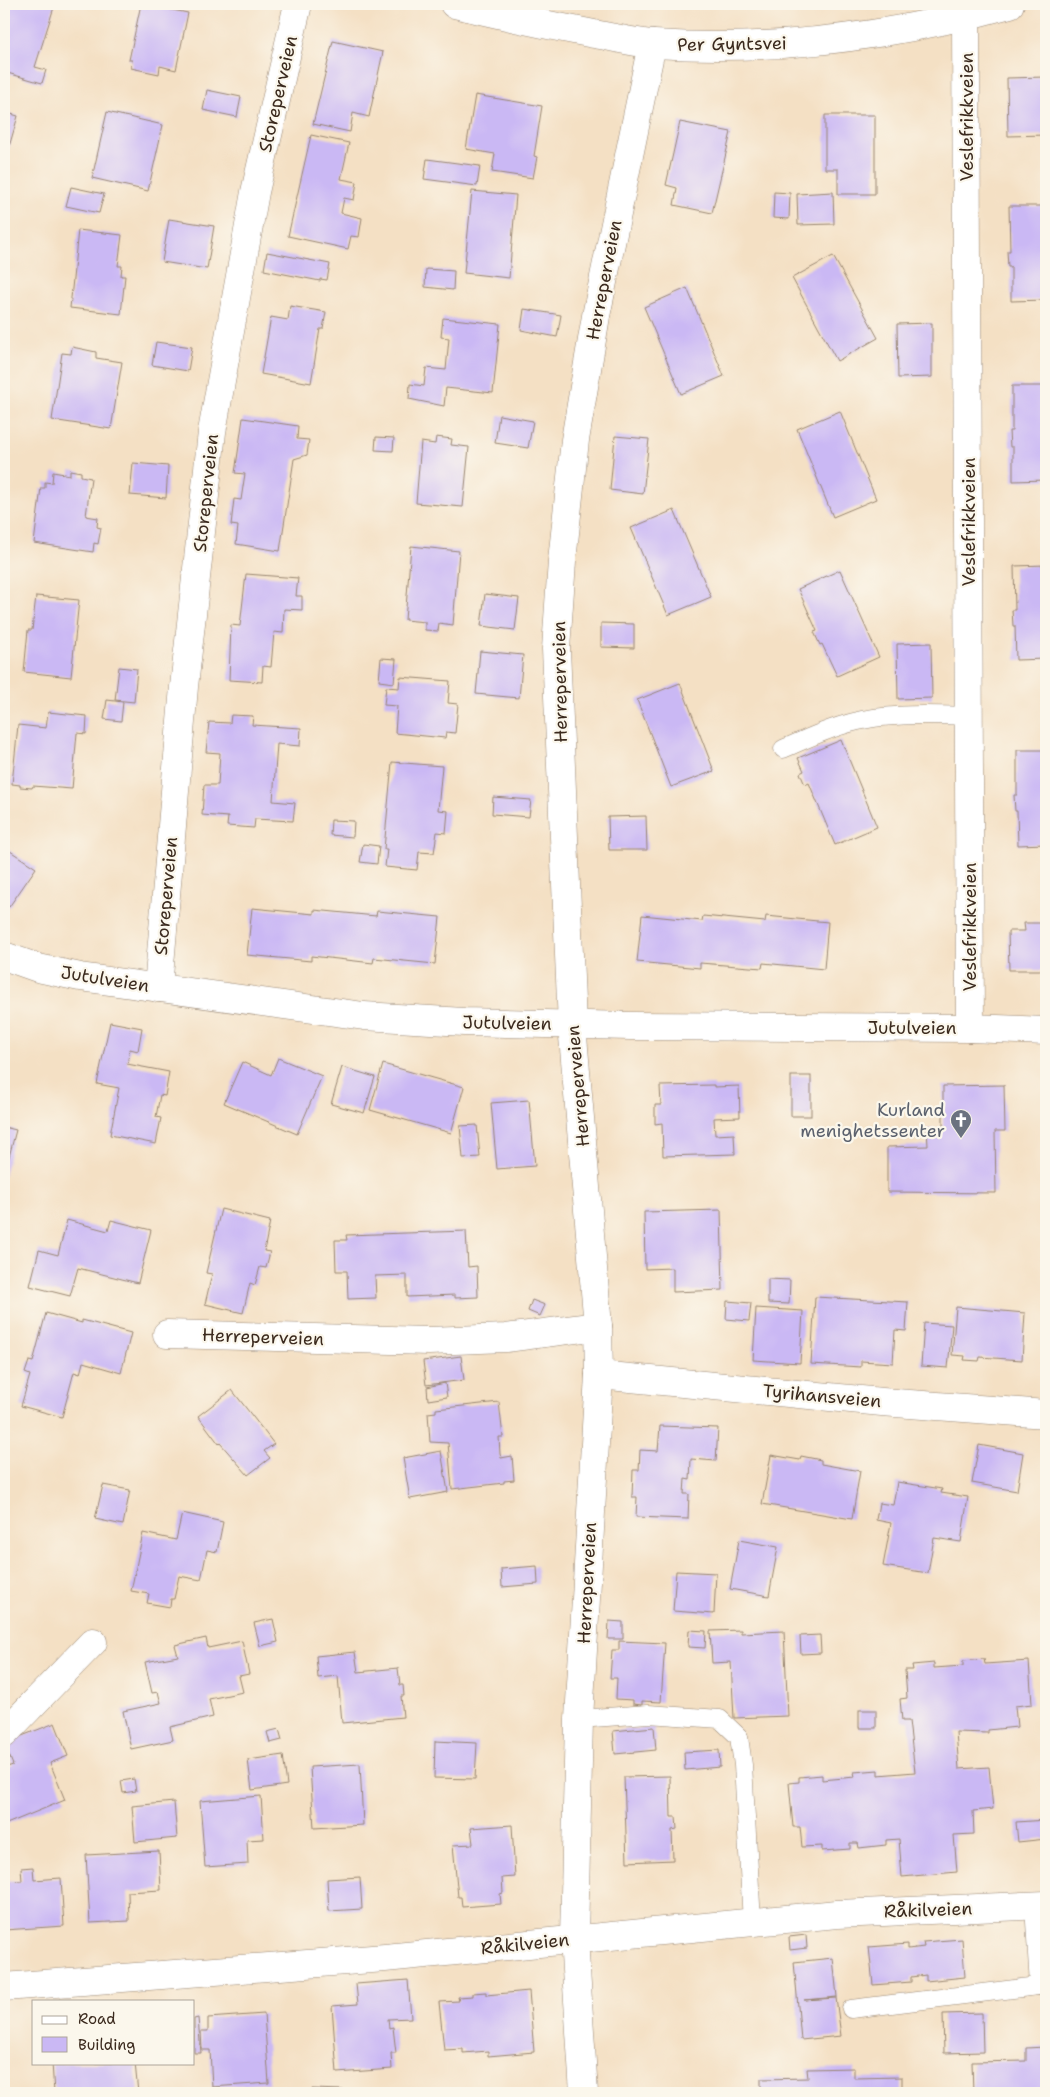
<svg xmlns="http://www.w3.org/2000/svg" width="1050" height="2097" viewBox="0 0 1050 2097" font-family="'Shantell Sans',sans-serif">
<rect width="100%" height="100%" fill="#fbf7ec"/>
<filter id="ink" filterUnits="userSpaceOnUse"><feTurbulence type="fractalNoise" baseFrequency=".02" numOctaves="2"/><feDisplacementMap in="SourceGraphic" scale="10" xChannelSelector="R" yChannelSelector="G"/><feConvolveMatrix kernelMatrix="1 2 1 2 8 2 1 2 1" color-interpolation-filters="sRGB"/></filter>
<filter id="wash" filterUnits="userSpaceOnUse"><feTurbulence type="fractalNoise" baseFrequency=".0096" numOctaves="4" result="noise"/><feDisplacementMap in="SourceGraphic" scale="20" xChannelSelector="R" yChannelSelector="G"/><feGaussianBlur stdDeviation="1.12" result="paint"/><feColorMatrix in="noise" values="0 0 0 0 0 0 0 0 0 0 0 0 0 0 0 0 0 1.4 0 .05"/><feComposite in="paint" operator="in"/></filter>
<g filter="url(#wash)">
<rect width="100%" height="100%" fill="#f4e0c4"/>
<g id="blocks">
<!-- building -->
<g fill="#cab8f4">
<polygon points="4,4 55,4 35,67 46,70 42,83 4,72"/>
<polygon points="141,4 188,13 176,70 160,66 159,74 131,68 132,60 129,60"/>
<polygon points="333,41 383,52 369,117 353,113 350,132 313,124"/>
<polygon points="1046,77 1046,135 1008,136 1007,78"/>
<polygon points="207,90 241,97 237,117 203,110"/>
<polygon points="475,95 542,106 534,156 537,157 533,178 492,172 495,154 466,149"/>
<polygon points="4,112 18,116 4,164"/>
<polygon points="107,112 163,125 148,191 92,178"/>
<polygon points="825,115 875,115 875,194 838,194 838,169 825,169"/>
<polygon points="680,122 731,132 712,213 674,205 677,188 666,185"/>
<polygon points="311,135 349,143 341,179 357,182 354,200 344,198 341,213 362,218 359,237 351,236 348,249 288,236"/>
<polygon points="427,159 480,166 477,186 424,179"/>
<polygon points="71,187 104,194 99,213 66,206"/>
<polygon points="472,191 516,195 509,278 464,273"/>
<polygon points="774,192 790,193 789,219 773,218"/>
<polygon points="833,192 834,224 798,225 797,194"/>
<polygon points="1009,206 1046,206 1046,300 1011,301 1011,267 1008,267 1007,251 1010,251"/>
<polygon points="169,219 214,226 207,269 162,262"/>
<polygon points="78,230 122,235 118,266 122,266 121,276 125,276 121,314 70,308"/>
<polygon points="267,252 330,264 327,280 320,279 320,281 264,270"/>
<polygon points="833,256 878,338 837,361 792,278"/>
<polygon points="426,269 454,271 453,290 425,287"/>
<polygon points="687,288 724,376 681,394 644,307"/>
<polygon points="290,306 326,312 323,329 320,329 311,383 261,374 271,317 288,320"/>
<polygon points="524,309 561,315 557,337 521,330"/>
<polygon points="443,318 500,324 493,393 446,388 444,406 409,399 410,384 424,386 426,368 446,370 449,338 441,337"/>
<polygon points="932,323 932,377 898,378 897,324"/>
<polygon points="156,342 192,347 188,371 152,365"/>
<polygon points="72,347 96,352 96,358 122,362 111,429 52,420 62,353 71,354"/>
<polygon points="1012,386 1046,386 1046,480 1013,481 1013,447 1010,447 1009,431 1012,431"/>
<polygon points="840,411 876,499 833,517 797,429"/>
<polygon points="499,415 533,421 528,448 495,443"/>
<polygon points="243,418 298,426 297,439 309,440 307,455 294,459 280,551 236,544 238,526 231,525 234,499 241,500 244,480 245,474 235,473"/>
<polygon points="615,436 649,439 643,494 610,490"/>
<polygon points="376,437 394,438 393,451 375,450"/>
<polygon points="436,437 452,439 451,445 469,447 463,507 416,503 421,442 435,444"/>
<polygon points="133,463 168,466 166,498 130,495"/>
<polygon points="70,470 81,472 81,476 91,478 86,516 98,518 97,527 101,528 98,544 94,543 93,552 34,543 41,488 45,488 45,482 52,483 53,472 70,475"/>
<polygon points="674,510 711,597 668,615 631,528"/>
<polygon points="411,546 459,551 453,625 439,623 438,631 425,630 425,622 405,620"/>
<polygon points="1046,565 1046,659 1016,660 1015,626 1013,626 1012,610 1015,610 1014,566"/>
<polygon points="840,570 879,657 837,676 822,644 820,645 814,632 817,631 798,589"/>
<polygon points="246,574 298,578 296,596 302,596 302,610 284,609 283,633 274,632 271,667 263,666 262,682 229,680 231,625 240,626"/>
<polygon points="485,594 519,598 515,630 481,626"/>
<polygon points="36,596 79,600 71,677 24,672 28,630 32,630"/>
<polygon points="601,623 634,624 634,648 601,647"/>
<polygon points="931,643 932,698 898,699 897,644"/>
<polygon points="480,651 523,655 519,698 476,694"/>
<polygon points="381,658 396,659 394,683 379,681"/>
<polygon points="119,667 137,669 134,702 115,700"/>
<polygon points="400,677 450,681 448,703 458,704 455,733 446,732 445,738 395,733 397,706 384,705 386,687 399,688"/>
<polygon points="680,683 714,771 671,787 637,700"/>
<polygon points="107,700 123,702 121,721 104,719"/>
<polygon points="48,712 87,716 86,734 77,733 72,789 33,786 32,788 20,787 20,785 12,784 18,725 46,728"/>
<polygon points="231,715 253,716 252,725 301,728 300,746 277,744 273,801 295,803 293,821 255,819 254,828 227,826 228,817 202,815 204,785 218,785 220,753 206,752 209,722 230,723"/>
<polygon points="841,740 877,827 835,845 809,783 805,785 800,773 804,771 798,758"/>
<polygon points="1017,750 1046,750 1046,844 1018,845 1017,811 1015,811 1014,795 1017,795"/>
<polygon points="392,762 442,766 438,810 448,811 446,833 437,832 434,853 419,852 417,870 385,867 387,849 384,849"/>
<polygon points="493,797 531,800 529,817 492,814"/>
<polygon points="646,816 647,850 609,850 608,817"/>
<polygon points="331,820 354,821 353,837 330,835"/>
<polygon points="363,844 379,846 377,864 360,862"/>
<polygon points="4,847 36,868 9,907 4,904"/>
<polygon points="252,908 314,914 314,910 376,916 377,911 440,917 435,964 374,958 373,963 311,956 311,961 247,955"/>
<polygon points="642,915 702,921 703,916 765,922 766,916 828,922 824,969 763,963 762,968 700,963 700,968 637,962"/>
<polygon points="1024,923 1046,923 1046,970 1009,970 1008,931 1025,931"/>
<polygon points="110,1022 142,1028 138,1051 130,1049 127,1064 169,1072 165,1096 160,1095 156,1117 161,1118 156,1144 110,1135 119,1088 97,1084"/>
<polygon points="278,1058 322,1076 297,1134 224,1103 242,1062 271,1075"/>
<polygon points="383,1064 464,1087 451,1133 370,1110"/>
<polygon points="342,1067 375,1077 364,1113 331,1104"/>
<rect x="791" y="1076" width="20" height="40"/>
<polygon points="714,1085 714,1087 739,1086 740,1117 714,1118 715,1135 734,1134 735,1154 663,1156 662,1123 655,1124 655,1105 661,1105 660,1086"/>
<polygon points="1004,1085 1005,1131 995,1131 996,1193 887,1192 887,1147 928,1146 927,1129 943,1129 943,1086"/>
<polygon points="529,1100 535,1166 497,1169 491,1103"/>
<polygon points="477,1125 480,1157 463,1158 460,1126"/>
<polygon points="4,1127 16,1130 4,1176"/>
<polygon points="221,1209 270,1221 264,1251 270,1252 266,1268 260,1267 255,1285 250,1283 243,1313 205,1304 212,1274 206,1273"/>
<polygon points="721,1210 723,1290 673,1292 673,1268 645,1269 644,1212"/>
<polygon points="67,1220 108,1231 111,1220 151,1230 138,1283 78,1268 70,1296 30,1286 39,1250 58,1255"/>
<polygon points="466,1231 468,1267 477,1266 478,1297 455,1298 455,1295 407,1297 407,1275 375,1276 376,1298 348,1299 347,1271 336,1271 335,1240 347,1240 346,1235"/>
<polygon points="768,1279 790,1280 789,1304 768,1303"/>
<polygon points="815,1297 908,1302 906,1331 895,1330 893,1363 861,1361 861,1367 811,1364"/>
<polygon points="532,1300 545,1305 540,1316 528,1311"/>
<polygon points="727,1301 751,1303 749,1321 726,1319"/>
<polygon points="956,1307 1025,1313 1022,1360 980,1357 979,1361 964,1360 965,1356 952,1355"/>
<polygon points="756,1308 803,1311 800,1363 753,1360"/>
<polygon points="46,1313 82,1323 82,1320 131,1333 121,1373 83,1362 80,1374 74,1372 62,1417 21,1406 30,1375 25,1373 29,1361 33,1362"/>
<polygon points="924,1323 952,1325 948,1368 921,1366"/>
<polygon points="461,1356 464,1380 426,1385 423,1361"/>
<polygon points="445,1383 447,1397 428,1400 427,1387"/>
<polygon points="232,1390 274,1444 264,1451 270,1458 248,1475 220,1443 219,1444 198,1416"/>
<polygon points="499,1402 503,1437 499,1437 500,1454 501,1458 512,1456 514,1480 504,1481 504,1483 452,1489 448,1443 430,1442 428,1413 436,1412 436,1409"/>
<polygon points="660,1426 718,1428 716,1461 691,1459 690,1480 685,1479 684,1494 689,1494 688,1519 636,1517 637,1497 632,1497 633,1470 639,1470 640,1450 658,1451"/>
<polygon points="979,1445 1023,1453 1017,1491 972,1483"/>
<polygon points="441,1451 448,1492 410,1499 403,1458"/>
<polygon points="771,1455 800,1460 801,1456 821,1460 821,1464 860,1471 852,1519 762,1504"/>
<polygon points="897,1482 942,1489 941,1493 968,1497 961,1542 934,1538 928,1573 883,1566 891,1523 876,1520 879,1503 893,1505"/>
<polygon points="103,1485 130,1490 123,1525 95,1519"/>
<polygon points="182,1513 223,1522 217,1552 207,1550 201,1580 179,1576 174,1599 171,1599 170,1607 147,1603 149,1594 131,1591 143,1533 176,1540"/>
<polygon points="739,1540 778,1547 769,1596 730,1589"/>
<polygon points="537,1566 538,1584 502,1587 501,1569"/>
<polygon points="676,1571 716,1573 714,1614 673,1611"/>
<polygon points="273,1619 278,1642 260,1646 254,1623"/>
<polygon points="609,1621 623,1622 623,1639 608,1639"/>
<polygon points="689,1630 706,1631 705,1648 688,1647"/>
<polygon points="741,1630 741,1633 784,1631 788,1716 734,1718 731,1662 712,1663 710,1631"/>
<polygon points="820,1635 821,1653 801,1654 800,1636"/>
<polygon points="206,1638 208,1648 242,1641 249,1674 239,1676 243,1692 209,1699 213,1717 170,1727 173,1740 131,1749 123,1711 161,1703 158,1692 152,1693 145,1662 178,1656 175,1645"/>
<polygon points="619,1641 665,1643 661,1702 642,1701 642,1705 633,1704 633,1700 616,1699 617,1678 610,1678 612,1650 619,1650"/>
<polygon points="355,1652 358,1672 398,1668 400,1685 403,1685 404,1696 401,1696 403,1717 342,1723 338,1676 318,1678 316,1656"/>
<polygon points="984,1659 985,1664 1029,1661 1032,1704 1015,1706 1017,1727 988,1730 988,1733 956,1732 959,1769 989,1767 993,1809 973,1811 974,1834 954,1835 957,1872 902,1877 899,1839 886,1840 886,1845 859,1848 858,1843 850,1843 850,1849 822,1851 822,1846 802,1847 800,1827 793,1827 789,1783 799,1782 799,1777 822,1775 822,1780 855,1777 854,1772 878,1770 878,1775 915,1772 909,1721 902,1721 900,1699 907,1698 905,1670 913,1670 912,1665 934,1663 934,1668 963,1666 963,1661"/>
<rect x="859" y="1710" width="17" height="18"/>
<polygon points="55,1723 68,1756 50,1763 65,1800 4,1825 4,1768 13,1765 4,1743"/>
<polygon points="654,1727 656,1750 615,1754 613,1731"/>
<polygon points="279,1729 282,1740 270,1743 267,1732"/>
<polygon points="435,1741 477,1743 475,1779 434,1778"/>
<polygon points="719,1750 720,1767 685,1770 684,1752"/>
<polygon points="283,1755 287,1785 252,1790 248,1760"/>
<polygon points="360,1764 363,1825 314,1828 310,1767"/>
<polygon points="670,1776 671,1817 676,1817 677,1829 672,1830 673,1860 627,1862 624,1777"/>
<polygon points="134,1779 136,1791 123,1793 121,1781"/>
<polygon points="261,1796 264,1839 247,1840 248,1864 205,1867 200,1801"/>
<polygon points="174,1802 177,1838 135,1842 132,1806"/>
<polygon points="1046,1820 1046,1839 1018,1842 1016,1822"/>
<polygon points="512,1825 515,1877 502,1878 503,1893 500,1894 501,1904 462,1907 461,1897 458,1897 453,1845 473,1844 471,1828"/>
<polygon points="159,1851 161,1890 128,1892 129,1921 90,1923 86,1855"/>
<polygon points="33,1867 34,1880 61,1878 64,1926 4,1930 4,1882 22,1881 21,1868"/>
<polygon points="360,1877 362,1909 329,1911 327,1879"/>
<polygon points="806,1935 807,1948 790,1950 789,1937"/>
<polygon points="962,1939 965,1977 926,1981 926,1975 911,1977 911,1982 873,1985 869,1947 908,1944 908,1949 924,1947 923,1942"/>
<polygon points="833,1958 837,1997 804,2000 836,1998 841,2036 801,2040 794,1962"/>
<polygon points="408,1980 411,2018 388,2019 389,2028 393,2027 396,2053 391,2053 392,2069 337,2073 332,2006 358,2004 356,1984"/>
<polygon points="529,1991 534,2052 488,2056 488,2051 463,2053 463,2049 444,2050 439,2002 459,2001 458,1997 473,1996 473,1993 486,1992 486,1995"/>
<polygon points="982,2013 983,2052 944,2053 943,2014"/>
<polygon points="264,2014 269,2083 212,2087 210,2050 202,2050 201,2031 208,2031 208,2018"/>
<polygon points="198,2018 201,2053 194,2053 194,2019"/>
<polygon points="1046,2047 1046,2093 973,2093 972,2062 1026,2061 1026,2048"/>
<polygon points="52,2063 135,2063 138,2093 54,2093"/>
<polygon points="854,2068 854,2078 902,2077 902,2093 761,2093 761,2079 808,2078 807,2069"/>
<polygon points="312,2089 343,2090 343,2093 312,2093"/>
</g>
</g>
</g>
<g filter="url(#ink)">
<use href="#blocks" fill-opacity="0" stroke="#988571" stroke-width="1"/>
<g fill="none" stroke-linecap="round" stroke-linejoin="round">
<!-- service casing -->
<g stroke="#988571" stroke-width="19">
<g id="service">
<path d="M 783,749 C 808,738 832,727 858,721 C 889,713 938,715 969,716"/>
<polyline points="579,1719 648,1714 720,1719 739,1737 743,1765 752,1922"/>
<polyline points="1034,1906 1039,1986"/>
<polyline points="851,2009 1046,1985"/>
</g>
</g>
<!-- minor casing -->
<g stroke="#988571" stroke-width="29">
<g id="minor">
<polyline points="966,16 970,1028"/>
<polyline points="4,956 38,968 80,977 364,1016 464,1022 630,1026 970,1028 1046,1031"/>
<polyline points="158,988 184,687 212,432 255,192 298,4"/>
<polyline points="167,1334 429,1341 506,1338 598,1326"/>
<polyline points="599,1375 882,1402 1046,1414"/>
<polyline points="4,1734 93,1642"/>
<polyline points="4,1987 385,1958 837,1914 1046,1905"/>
<polyline points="584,2093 574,1939 579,1719 599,1375 598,1326 572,1025 556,649 562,561 575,440 596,316 652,44"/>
</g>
</g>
<!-- tertiary casing -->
<g stroke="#988571" stroke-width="29">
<path id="tertiary" d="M 454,4 C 500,15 547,25 594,34 C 614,37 634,43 654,44 C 773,52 895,36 1010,4"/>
</g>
<!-- service -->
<use href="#service" stroke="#fff" stroke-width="18"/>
<!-- minor -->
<use href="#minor" stroke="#fff" stroke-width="28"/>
<!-- tertiary -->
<use href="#tertiary" stroke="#fff" stroke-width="28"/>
</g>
</g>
<!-- icons -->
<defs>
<g id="church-pin" transform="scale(1.125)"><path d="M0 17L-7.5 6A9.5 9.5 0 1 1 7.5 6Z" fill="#6b7280" stroke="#fbf7ec"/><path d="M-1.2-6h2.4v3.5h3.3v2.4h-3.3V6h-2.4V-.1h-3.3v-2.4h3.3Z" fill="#fff"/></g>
</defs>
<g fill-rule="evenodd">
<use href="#church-pin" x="961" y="1120"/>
</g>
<g text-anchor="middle" stroke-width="4.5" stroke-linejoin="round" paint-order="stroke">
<!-- street labels -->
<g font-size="18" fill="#3b2a1e" stroke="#fbf7ec">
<text transform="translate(732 44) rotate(-1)" y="6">Per Gyntsvei</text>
<text transform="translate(278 94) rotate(-77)" y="6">Storeperveien</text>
<text transform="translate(967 117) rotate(-90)" y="6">Veslefrikkveien</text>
<text transform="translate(604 280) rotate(-79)" y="6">Herreperveien</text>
<text transform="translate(206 493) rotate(-84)" y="6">Storeperveien</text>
<text transform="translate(969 522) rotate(-90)" y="6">Veslefrikkveien</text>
<text transform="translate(560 682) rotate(-91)" y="6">Herreperveien</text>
<text transform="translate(166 896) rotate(-85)" y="6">Storeperveien</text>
<text transform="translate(970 927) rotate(-90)" y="6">Veslefrikkveien</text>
<text transform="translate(105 979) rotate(9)" y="6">Jutulveien</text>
<text transform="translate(507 1023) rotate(1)" y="6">Jutulveien</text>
<text x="912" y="1034">Jutulveien</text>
<text transform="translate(578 1086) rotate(-95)" y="6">Herreperveien</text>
<text transform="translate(263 1337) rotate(2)" y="6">Herreperveien</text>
<text transform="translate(822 1396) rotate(5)" y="6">Tyrihansveien</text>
<text transform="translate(587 1583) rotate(-87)" y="6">Herreperveien</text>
<text transform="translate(928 1910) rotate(-2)" y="6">Råkilveien</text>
<text transform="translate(525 1944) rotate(-6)" y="6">Råkilveien</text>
</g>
<!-- worship labels -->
<g font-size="18" fill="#5b616d" stroke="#fbf7ec" text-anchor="end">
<text x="945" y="1116">Kurland<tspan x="945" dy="21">menighetssenter</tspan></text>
</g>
</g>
<!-- margin -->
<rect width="1050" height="2097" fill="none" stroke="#fbf7ec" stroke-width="20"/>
<!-- legend -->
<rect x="32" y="2000" width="162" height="65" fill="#fbf7ec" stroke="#aea59a"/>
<rect x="42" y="2016" width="25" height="8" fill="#ffffff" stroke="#aea59a"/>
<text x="78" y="2024" font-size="15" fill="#3b2a1e">Road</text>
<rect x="42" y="2037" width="25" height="15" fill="#cab8f4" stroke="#aea59a"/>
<text x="78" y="2050" font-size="15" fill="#3b2a1e">Building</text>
</svg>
